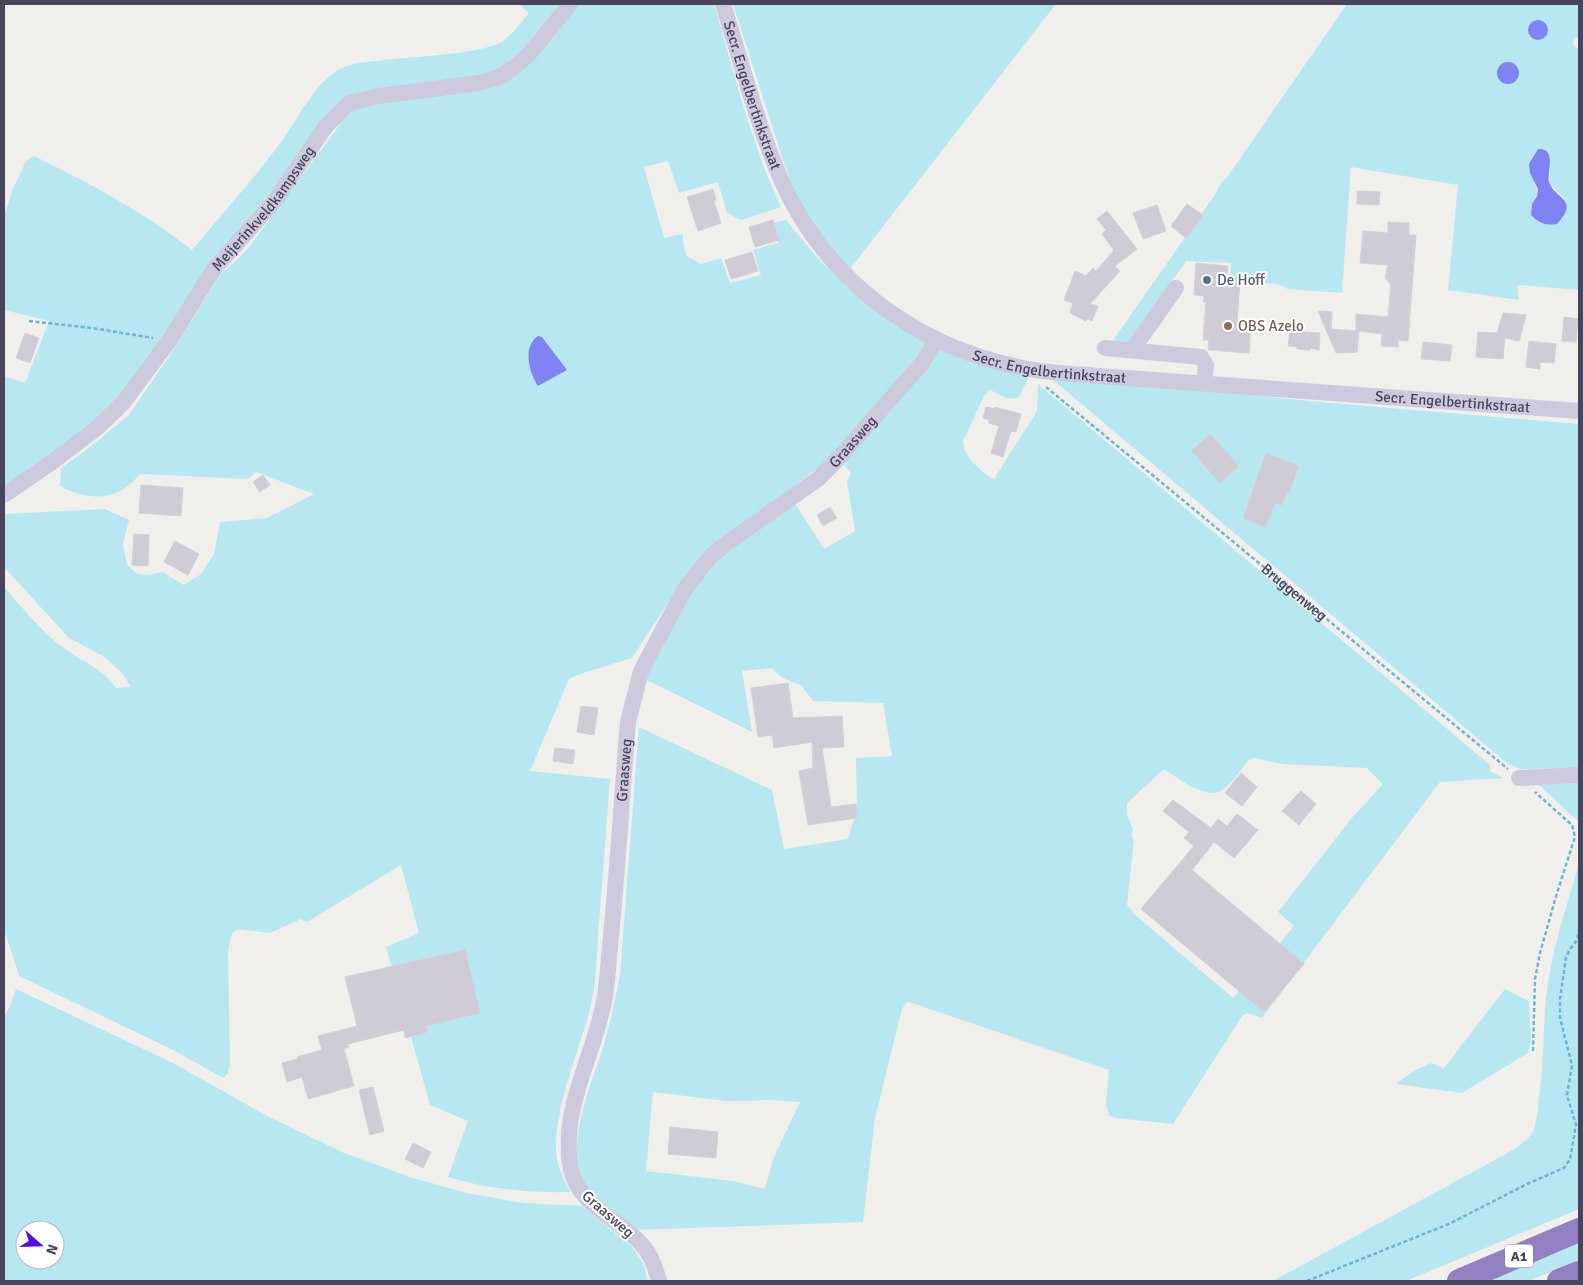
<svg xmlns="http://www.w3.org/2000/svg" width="1583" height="1285" viewBox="0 0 1583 1285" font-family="Signika,sans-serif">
<rect width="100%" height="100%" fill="#f0efec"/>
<!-- green -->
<g fill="#b7e8f1" fill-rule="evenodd">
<path d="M 519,4 L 562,4 L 527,50 L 493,75 L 344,102 L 149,362 L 98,421 L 4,491 L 4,376 L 25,383 L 49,321 L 4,310 L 4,216 L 13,189 L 26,161 L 34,156 C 89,183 144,212 192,250 C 222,214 254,179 281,142 C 297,120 315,82 340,69 C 352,62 370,62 384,60 C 410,57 484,54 503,41 C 513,34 521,22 529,13 Z"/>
<path d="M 579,4 L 714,4 C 734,72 751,143 781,207 L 741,220 L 727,213 L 718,182 L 679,193 L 668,161 L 644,167 L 664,238 L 682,234 L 686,256 L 701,264 L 721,258 L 730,283 L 761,275 L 753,250 L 778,243 L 772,223 L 786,220 L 821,262 L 867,300 L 931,341 L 849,440 L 814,471 L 710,549 L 687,574 L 632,658 L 583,673 L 569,679 L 530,771 L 610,779 C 606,827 603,875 599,923 C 597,946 597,972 593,995 C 583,1045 559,1090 556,1142 C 555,1161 561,1176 571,1192 C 529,1193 488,1189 448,1177 L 468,1121 L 430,1105 L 386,947 L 419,933 L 401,865 L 307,922 L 301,919 L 270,933 L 239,929 L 233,932 L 230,940 L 228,955 L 230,1063 L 228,1073 L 223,1078 L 173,1050 L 19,976 L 4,929 L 4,587 C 23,608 41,632 64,648 C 82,662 103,668 116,688 L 131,687 L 122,673 L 103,656 L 69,638 L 4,567 L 4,514 L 105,509 L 129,520 L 123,544 L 127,565 L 138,574 L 149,575 L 162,572 L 184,585 L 201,574 L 214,554 L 220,522 L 267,518 L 314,494 L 256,472 L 248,479 L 141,474 C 135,479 127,488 120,491 C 100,501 79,496 60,486 L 61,468 L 90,447 L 128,416 L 168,358 L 221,274 L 246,251 L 350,111 L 360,107 L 490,87 L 550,38 ZM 542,337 L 567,370 L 533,378 Z"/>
<polygon points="733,4 1056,4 850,269 818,232 795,192 784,163"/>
<path d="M 1347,4 L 1579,4 L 1579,36 L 1574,39 L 1573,43 L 1576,48 L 1579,49 L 1579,290 L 1517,285 L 1519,300 L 1448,290 L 1458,185 L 1351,167 L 1342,293 L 1288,289 L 1278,284 L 1230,280 L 1231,263 L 1186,261 L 1127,344 L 1107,349 L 1216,193 L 1219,186 L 1228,176 ZM 1550,168 C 1547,183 1553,189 1564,197 L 1550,225 L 1540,223 L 1532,204 C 1537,196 1539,191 1534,183 Z"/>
<path d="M 941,345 L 1029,377 L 1019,397 C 1008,402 1000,394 990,390 L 984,396 L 963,441 C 963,456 981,472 994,479 L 1037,411 L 1038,384 L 1490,765 L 1490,771 L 1503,778 L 1440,782 L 1262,1018 L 1247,1013 L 1242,1016 L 1173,1124 L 1115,1118 L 1109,1115 L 1106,1104 L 1109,1070 L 909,1002 L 906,1003 L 902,1009 L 875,1118 L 863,1222 L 633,1230 C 619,1218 591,1198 584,1182 C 564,1138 593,1083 605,1041 C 611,1019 616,997 620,974 L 639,727 L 772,790 L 784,849 L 848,839 L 857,810 L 856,758 L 892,756 L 883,703 L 813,701 L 802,686 L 783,678 L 771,668 L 742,671 L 752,732 L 643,678 L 695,585 L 716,561 L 794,502 L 824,549 L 855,531 L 847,482 L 851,473 L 842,463 ZM 1254,758 L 1283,764 L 1367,768 L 1383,784 L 1351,819 L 1278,912 L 1294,926 L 1233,998 L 1134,914 L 1127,905 L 1134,840 L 1131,834 L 1133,830 L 1127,814 L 1127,803 L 1164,769 C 1178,778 1206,801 1223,790 C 1233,783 1241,769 1249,760 ZM 653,1092 L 726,1101 L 770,1100 L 800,1102 L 773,1159 L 765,1189 L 733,1181 L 646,1171 Z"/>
<polygon points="1046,374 1309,401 1579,424 1579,768 1520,769 1508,764"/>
<polygon points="1579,783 1579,822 1539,785"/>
<path d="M 1579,864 L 1579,1209 L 1406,1281 L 1273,1281 L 1504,1155 C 1515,1148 1527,1143 1533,1131 C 1537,1120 1538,1108 1539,1097 C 1544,1064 1543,1031 1546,998 C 1551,951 1566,908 1579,864 Z"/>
<path d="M 16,989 L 173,1063 L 269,1117 L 344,1153 L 413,1178 L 467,1193 L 523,1203 L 582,1206 L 631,1246 L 643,1263 L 648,1281 L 4,1281 L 4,1017 L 10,1006 ZM 25,1230 L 55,1230 L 55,1260 L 25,1260 Z"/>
<polygon points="1505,989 1529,1001 1531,1040 1528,1053 1462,1093 1396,1084 1412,1072 1431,1063 1444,1068"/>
<polygon points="1579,1243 1579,1260 1529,1281 1488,1281"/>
</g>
<!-- water -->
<g fill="#8083f2">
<circle cx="1538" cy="30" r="10"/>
<circle cx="1508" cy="73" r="11"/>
<path d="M 1538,149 C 1557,148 1547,171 1549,181 C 1554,200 1581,198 1557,224 C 1545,226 1539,223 1531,215 L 1532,204 L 1537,196 L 1538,189 L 1530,173 L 1529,164 Z"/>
<path d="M 538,336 L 542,337 L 567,370 L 538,386 C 529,373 522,347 538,336 Z"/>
</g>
<!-- building -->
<g fill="#d0ccd5" stroke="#d4d0d9">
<polygon points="713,189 716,200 714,201 721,223 698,231 687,197"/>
<polygon points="1357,191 1380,192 1379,205 1357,204"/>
<polygon points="1187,204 1203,215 1186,238 1171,226"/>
<polygon points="1157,205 1166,231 1143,239 1133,213"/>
<polygon points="1107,211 1137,249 1115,266 1120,271 1090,304 1098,306 1092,321 1088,319 1086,321 1070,313 1073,303 1064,300 1075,271 1086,276 1093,268 1096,271 1114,250 1102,234 1106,230 1097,219"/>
<polygon points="773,220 779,240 755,247 749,227"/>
<polygon points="1388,222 1409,223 1409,235 1416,235 1408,341 1398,340 1398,347 1381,346 1382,334 1359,331 1357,352 1336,353 1318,311 1332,312 1331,329 1356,331 1356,314 1388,317 1391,285 1385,278 1388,265 1360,263 1363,231 1388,233"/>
<polygon points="752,252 758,271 731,279 725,260"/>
<polygon points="1196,263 1228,266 1227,277 1240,279 1237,322 1251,323 1249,353 1208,350 1209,340 1203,340 1206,302 1203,302 1204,296 1194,295"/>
<polygon points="1503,313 1526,315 1519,341 1505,338 1503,359 1476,357 1478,332 1497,333"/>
<polygon points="1564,317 1578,319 1576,342 1562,341"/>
<polygon points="1290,331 1320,333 1319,350 1310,348 1310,350 1297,349 1297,347 1288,346"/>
<polygon points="25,333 39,338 30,363 16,358"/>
<polygon points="1529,341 1556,344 1554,363 1540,362 1540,369 1526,367"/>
<polygon points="1423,342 1452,345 1450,361 1421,359"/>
<polygon points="986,407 995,409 995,407 1021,414 1016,432 1011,431 1003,457 991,453 999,426 989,423 989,420 983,418"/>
<polygon points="1210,434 1239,466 1220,483 1192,451"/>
<polygon points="1266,453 1299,466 1289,493 1287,492 1282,505 1275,503 1266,527 1243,518"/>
<polygon points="263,475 270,485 260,492 253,482"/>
<polygon points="141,485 183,488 181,516 139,513"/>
<polygon points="830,507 837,518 823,526 817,515"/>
<polygon points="134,534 149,535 148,566 132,565"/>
<polygon points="175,541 199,554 188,575 164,562"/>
<polygon points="788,683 793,718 842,716 844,747 822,748 831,807 856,804 857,818 808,825 799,771 813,768 812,742 774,748 772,735 758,737 751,688"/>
<polygon points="581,706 598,708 594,735 577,732"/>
<polygon points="555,748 575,750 573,764 553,761"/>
<polygon points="1241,773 1257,787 1242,806 1225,793"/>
<polygon points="1301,791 1316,804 1299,825 1282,811"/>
<polygon points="1173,800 1211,828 1218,819 1227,826 1237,814 1258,830 1234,858 1214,842 1192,870 1304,964 1264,1012 1141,909 1194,846 1184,838 1189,832 1163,811"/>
<polygon points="465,950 480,1013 426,1026 428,1032 405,1038 404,1030 348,1044 349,1047 344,1049 354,1086 308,1099 302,1077 287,1082 282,1063 298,1059 297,1057 322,1050 318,1036 357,1026 345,977"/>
<polygon points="373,1087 384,1131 370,1135 359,1090"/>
<polygon points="670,1127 718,1132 716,1158 668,1154"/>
<polygon points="413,1143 431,1152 423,1168 405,1159"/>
</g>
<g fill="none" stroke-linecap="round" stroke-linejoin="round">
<!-- path -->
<g stroke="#6cb6d2" stroke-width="2.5" stroke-dasharray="4 2.5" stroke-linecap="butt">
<polyline points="29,321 92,328 153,338"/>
<path id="s1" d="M 1046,387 L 1508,769"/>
<polyline points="1533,1051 1535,979 1540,953 1557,893 1575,837 1572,825 1535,792"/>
<polyline points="1307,1281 1451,1223 1527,1184 1564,1168 1570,1159 1576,1125 1567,1095 1572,1065 1560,1018 1560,999 1566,958 1569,951 1577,940 1579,929"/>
</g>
<!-- minor -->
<g stroke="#cecade" stroke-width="16">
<path id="s2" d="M 723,4 C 741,61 756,121 780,177 C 824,279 915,347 1023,368 C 1048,373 1074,374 1099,376 L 1579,411"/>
<polyline points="1105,348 1201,357 1206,365 1204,383"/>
<polyline points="1132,350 1176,288"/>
<path id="s3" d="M 4,495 L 51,463 L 97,428 L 123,403 L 169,341 L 214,269 L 273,203 L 326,126 L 349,103 L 379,96 L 479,83 L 500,77 L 517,65 L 531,52 L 570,4"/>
<polyline points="1519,778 1579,775"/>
<path id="s4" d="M 659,1281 C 656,1269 652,1257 644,1247 C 621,1219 579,1207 571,1169 C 559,1108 596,1054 605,996 C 608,976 609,956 611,936 C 618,865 622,793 628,722 L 641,671 L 683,592 L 698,572 L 711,556 L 727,543 L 818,479 L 836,461 L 922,363 L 937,340"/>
</g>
<!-- highway -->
<g stroke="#9280c0" stroke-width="24">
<polyline points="1459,1281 1579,1230"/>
<polyline points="1559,1281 1579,1273"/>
</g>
</g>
<!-- markers -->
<circle fill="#5c6f8a" stroke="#fff" stroke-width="2" cx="1207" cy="280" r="5"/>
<circle fill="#8d6e63" stroke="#fff" stroke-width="2" cx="1228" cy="326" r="5"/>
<g text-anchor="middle" stroke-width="4" stroke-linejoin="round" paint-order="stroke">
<!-- shield labels -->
<rect fill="#fff" stroke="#807c8c" stroke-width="1" x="1505" y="1244.5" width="28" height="23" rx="4"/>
<g font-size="14" font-weight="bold" fill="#49445b">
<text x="1519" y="1261">A1</text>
</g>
<!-- street labels -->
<g font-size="15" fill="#49445b" stroke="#fff">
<text dy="5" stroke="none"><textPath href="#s2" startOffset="96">Secr. Engelbertinkstraat</textPath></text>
<text dy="5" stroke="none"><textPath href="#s3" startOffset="391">Meijerinkveldkampsweg</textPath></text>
<text dy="5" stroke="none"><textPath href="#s2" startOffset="530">Secr. Engelbertinkstraat</textPath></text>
<text dy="5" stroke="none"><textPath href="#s2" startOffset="935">Secr. Engelbertinkstraat</textPath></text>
<text dy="5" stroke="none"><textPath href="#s4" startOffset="970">Graasweg</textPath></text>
<text dy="5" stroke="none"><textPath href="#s1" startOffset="322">Bruggenweg</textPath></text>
<text dy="5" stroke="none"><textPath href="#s4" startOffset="551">Graasweg</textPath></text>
<text transform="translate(608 1214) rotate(41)" y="5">Graasweg</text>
</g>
<!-- service labels -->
<g font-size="15" fill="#4e5e75" stroke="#fff" text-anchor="start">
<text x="1217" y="285">De Hoff</text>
</g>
<!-- education labels -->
<g font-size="15" fill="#785e54" stroke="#fff" text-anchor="start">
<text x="1238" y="331">OBS Azelo</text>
</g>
</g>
<!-- border -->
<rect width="1583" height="1285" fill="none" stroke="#49445b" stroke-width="10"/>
<!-- north arrow -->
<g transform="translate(40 1245) rotate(110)"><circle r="24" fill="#ffffff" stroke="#b6b4bd"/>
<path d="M0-4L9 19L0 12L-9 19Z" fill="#550cea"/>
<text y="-8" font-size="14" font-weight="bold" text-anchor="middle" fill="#49445b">N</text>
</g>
</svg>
